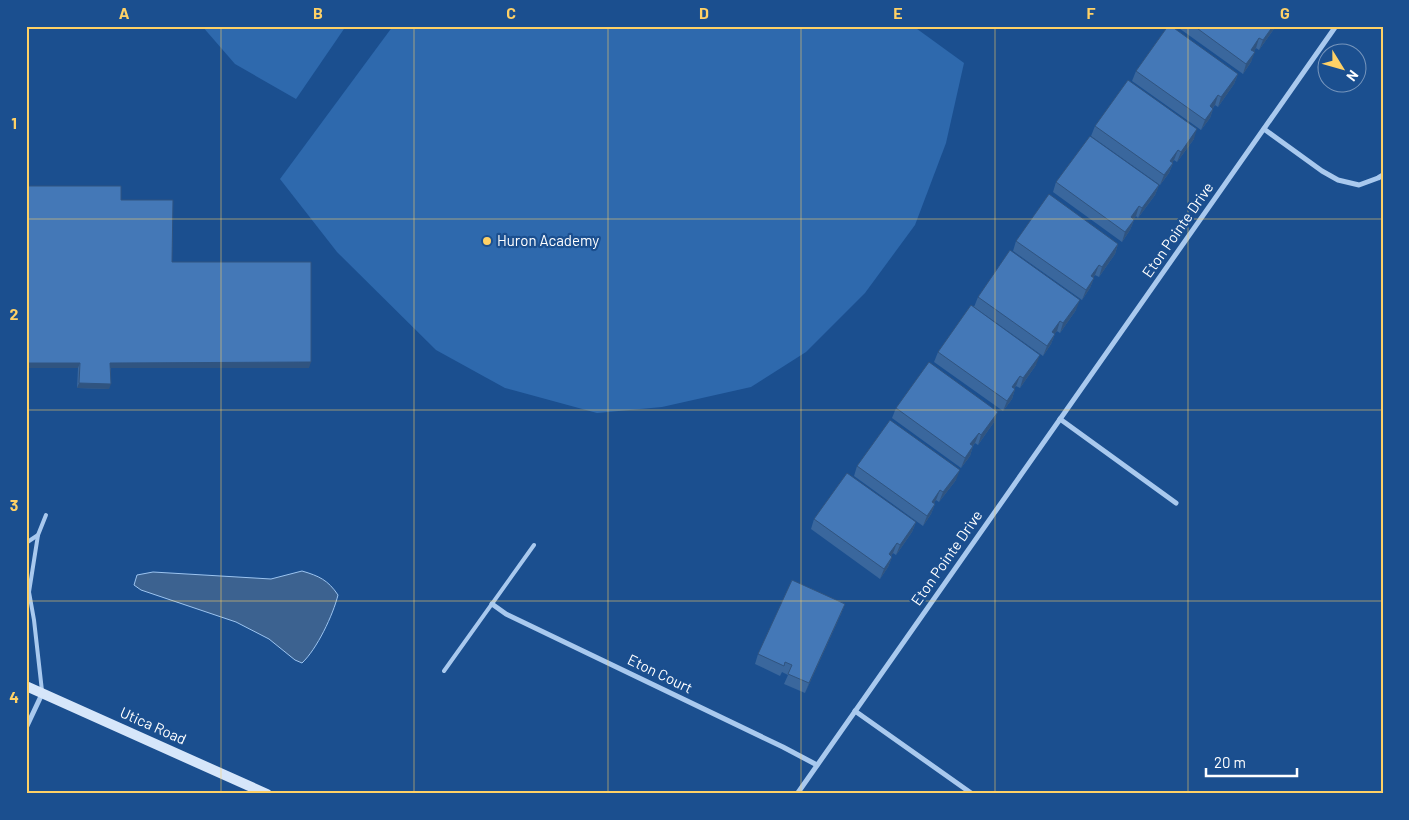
<svg xmlns="http://www.w3.org/2000/svg" width="1409" height="820" viewBox="0 0 1409 820" font-family="Barlow,sans-serif">
<rect width="100%" height="100%" fill="#1b4f8f"/>
<!-- green -->
<g fill="#2e69ad">
<polygon points="202,26 346,26 296,99 235,64"/>
<polygon points="393,26 913,26 964,63 946,143 915,225 865,293 806,352 751,387 662,407 597,413 505,388 436,350 337,252 280,179"/>
</g>
<!-- water -->
<path fill="#3c6290" stroke="#9cc4f0" d="M 302,571 C 319,576 328,580 338,595 C 333,615 317,649 302,663 L 295,660 L 269,639 L 236,622 L 141,590 L 134,585 L 137,575 L 153,572 L 271,579 Z"/>
<g fill="none" stroke-linecap="round" stroke-linejoin="round">
<!-- lane -->
<g stroke="#a9c9ee" stroke-width="4">
<polyline points="38,535 29,592 34,620 42,691"/>
<polyline points="26,543 38,535 46,515"/>
<polyline points="444,671 534,545"/>
</g>
<!-- street -->
<g stroke="#a9c9ee" stroke-width="5">
<polyline points="1264,129 1322,171 1338,180 1359,185 1378,178 1383,175"/>
<polyline points="1060,419 1176,503"/>
<polyline points="492,604 506,614 783,747 817,765"/>
<polyline points="855,711 971,793"/>
<polyline points="26,728 42,694"/>
<polyline points="797,794 1336,26"/>
</g>
<!-- secondary -->
<polyline stroke="#d6e6fa" stroke-width="10" points="26,686 267,794"/>
</g>
<!-- wall -->
<g fill="#3a679d">
<polygon points="1176,26 1276,26 1259,50 1256,48 1254,51 1251,62 1243,74"/>
<polygon points="1136,71 1238,74 1234,84 1218,107 1215,105 1213,108 1213,109 1210,118 1201,130 1132,81"/>
<polygon points="1095,126 1194,139 1177,162 1174,160 1172,163 1173,163 1169,173 1160,185 1091,136"/>
<polygon points="1056,182 1159,185 1155,195 1138,218 1136,216 1133,219 1134,220 1130,230 1122,242 1053,192"/>
<polygon points="26,186 121,200 172,262 309,368 111,368 109,389 77,388 78,368 26,368"/>
<polygon points="1016,241 1118,244 1115,254 1099,277 1095,275 1093,278 1094,278 1090,288 1082,300 1013,251"/>
<polygon points="978,297 1076,310 1060,333 1057,331 1054,334 1055,334 1051,344 1043,356 974,307"/>
<polygon points="938,352 1036,365 1020,388 1016,386 1014,389 1015,389 1012,399 1003,411 934,362"/>
<polygon points="896,408 994,422 978,445 975,443 973,446 970,456 961,468 892,418"/>
<polygon points="857,466 956,480 939,502 936,500 934,503 935,504 931,514 923,526 854,476"/>
<polygon points="814,519 916,522 912,532 896,555 893,553 891,556 892,557 888,567 880,579 811,529"/>
<polygon points="845,604 841,614 805,693 784,684 788,675 782,672 780,676 755,664 758,654"/>
</g>
<!-- shaded-wall -->
<g fill="#305480">
<polygon points="1273,26 1276,26 1259,50 1263,40"/>
<polygon points="1259,38 1256,48 1248,60 1251,50"/>
<polygon points="1255,52 1251,62 1243,74 1246,64"/>
<polygon points="1238,74 1234,84 1218,107 1221,97"/>
<polygon points="1218,95 1215,105 1206,116 1210,106"/>
<polygon points="1213,109 1210,118 1201,130 1205,120"/>
<polygon points="1197,129 1194,139 1177,162 1181,152"/>
<polygon points="1178,150 1174,160 1166,171 1170,161"/>
<polygon points="1173,163 1169,173 1160,185 1164,175"/>
<polygon points="1159,185 1155,195 1138,218 1142,208"/>
<polygon points="1139,206 1136,216 1127,227 1131,217"/>
<polygon points="1134,220 1130,230 1122,242 1125,232"/>
<polygon points="1118,244 1115,254 1099,277 1102,267"/>
<polygon points="1099,265 1095,275 1087,286 1091,276"/>
<polygon points="1094,278 1090,288 1082,300 1086,290"/>
<polygon points="1080,300 1076,310 1060,333 1063,323"/>
<polygon points="1060,321 1057,331 1048,342 1052,332"/>
<polygon points="1055,334 1051,344 1043,356 1047,346"/>
<polygon points="1040,355 1036,365 1020,388 1023,378"/>
<polygon points="311,362 309,368 109,368 110,363"/>
<polygon points="26,363 80,363 78,368 26,368"/>
<polygon points="1020,376 1016,386 1008,397 1012,387"/>
<polygon points="79,383 111,384 109,389 77,388"/>
<polygon points="1015,389 1012,399 1003,411 1007,401"/>
<polygon points="998,412 994,422 978,445 981,435"/>
<polygon points="979,433 975,443 966,454 970,444"/>
<polygon points="973,446 970,456 961,468 965,458"/>
<polygon points="960,470 956,480 939,502 943,492"/>
<polygon points="940,490 936,500 928,512 932,502"/>
<polygon points="935,504 931,514 923,526 927,516"/>
<polygon points="916,522 912,532 896,555 900,545"/>
<polygon points="897,543 893,553 885,564 889,554"/>
<polygon points="892,557 888,567 880,579 884,569"/>
<polygon points="845,604 841,614 805,693 809,683"/>
</g>
<!-- building -->
<g fill="#4478b7" stroke="#305480">
<polygon points="1168,26 1171,26 1238,74 1221,97 1218,95 1210,106 1213,109 1205,120 1136,71"/>
<polygon points="1194,26 1273,26 1263,40 1259,38 1251,50 1255,52 1246,64"/>
<polygon points="1128,80 1197,129 1181,152 1178,150 1170,161 1173,163 1164,175 1095,126"/>
<polygon points="1090,136 1159,185 1142,208 1139,206 1131,217 1134,220 1125,232 1056,182"/>
<polygon points="26,186 121,186 121,200 173,200 172,262 311,262 311,362 110,363 111,384 79,383 80,363 26,363"/>
<polygon points="1049,194 1118,244 1102,267 1099,265 1091,276 1094,278 1086,290 1016,241"/>
<polygon points="1010,250 1080,300 1063,323 1060,321 1052,332 1055,334 1047,346 978,297"/>
<polygon points="971,305 1040,355 1023,378 1020,376 1012,387 1015,389 1007,401 938,352"/>
<polygon points="929,362 998,412 981,435 979,433 970,444 973,446 965,458 896,408"/>
<polygon points="890,420 960,470 943,492 940,490 932,502 935,504 927,516 857,466"/>
<polygon points="847,473 916,522 900,545 897,543 889,554 892,557 884,569 814,519"/>
<polygon points="792,580 845,604 809,683 788,674 792,665 785,662 784,666 758,654"/>
</g>
<!-- grid -->
<path fill="none" stroke="#ffd166" stroke-width="1" stroke-opacity="0.55" d="M 221,26 L 221,794M 414,26 L 414,794M 608,26 L 608,794M 801,26 L 801,794M 995,26 L 995,794M 1188,26 L 1188,794M 26,219 L 1383,219M 26,410 L 1383,410M 26,601 L 1383,601"/>
<!-- markers -->
<circle fill="#ffd166" stroke="#1b4f8f" stroke-width="2" cx="487" cy="241" r="5"/>
<g text-anchor="middle" stroke-width="4.5" stroke-linejoin="round" paint-order="stroke">
<!-- street labels -->
<g font-size="15" fill="#fff" stroke="#1b4f8f">
<text transform="translate(1178 230) rotate(-55)" y="5">Eton Pointe Drive</text>
<text transform="translate(947 558) rotate(-55)" y="5">Eton Pointe Drive</text>
<text transform="translate(660 674) rotate(26)" y="5">Eton Court</text>
<text transform="translate(153 726) rotate(24)" y="5">Utica Road</text>
</g>
<!-- poi labels -->
<g font-size="15" fill="#fff" stroke="#1b4f8f" text-anchor="start">
<text x="497" y="246">Huron Academy</text>
</g>
</g>
<!-- border -->
<rect width="1409" height="820" fill="none" stroke="#1b4f8f" stroke-width="55"/>
<!-- north arrow -->
<g transform="translate(1342 68) rotate(127)"><circle r="24" fill="#1b4f8f" stroke="#7695bc"/>
<path d="M0-4L9 19L0 12L-9 19Z" fill="#ffd166"/>
<text y="-8" font-size="14" font-weight="bold" text-anchor="middle" fill="#ffffff">N</text>
</g>
<!-- scale -->
<path d="M1206 768v8h91v-8" fill="none" stroke="#ffffff" stroke-width="2.5"/>
<text x="1214" y="768" font-size="15" fill="#ffffff" stroke="#1b4f8f" stroke-width="4" paint-order="stroke">20 m</text>
<rect x="28" y="28" width="1354" height="764" fill="none" stroke="#ffd166" stroke-width="2"/>
<g font-size="16" text-anchor="middle" font-weight="bold" fill="#ffd166">
<text x="124" y="19">A</text>
<text x="318" y="19">B</text>
<text x="511" y="19">C</text>
<text x="704" y="19">D</text>
<text x="898" y="19">E</text>
<text x="1091" y="19">F</text>
<text x="1285" y="19">G</text>
<text x="14" y="129">1</text>
<text x="14" y="320">2</text>
<text x="14" y="511">3</text>
<text x="14" y="703">4</text>
</g>
</svg>
